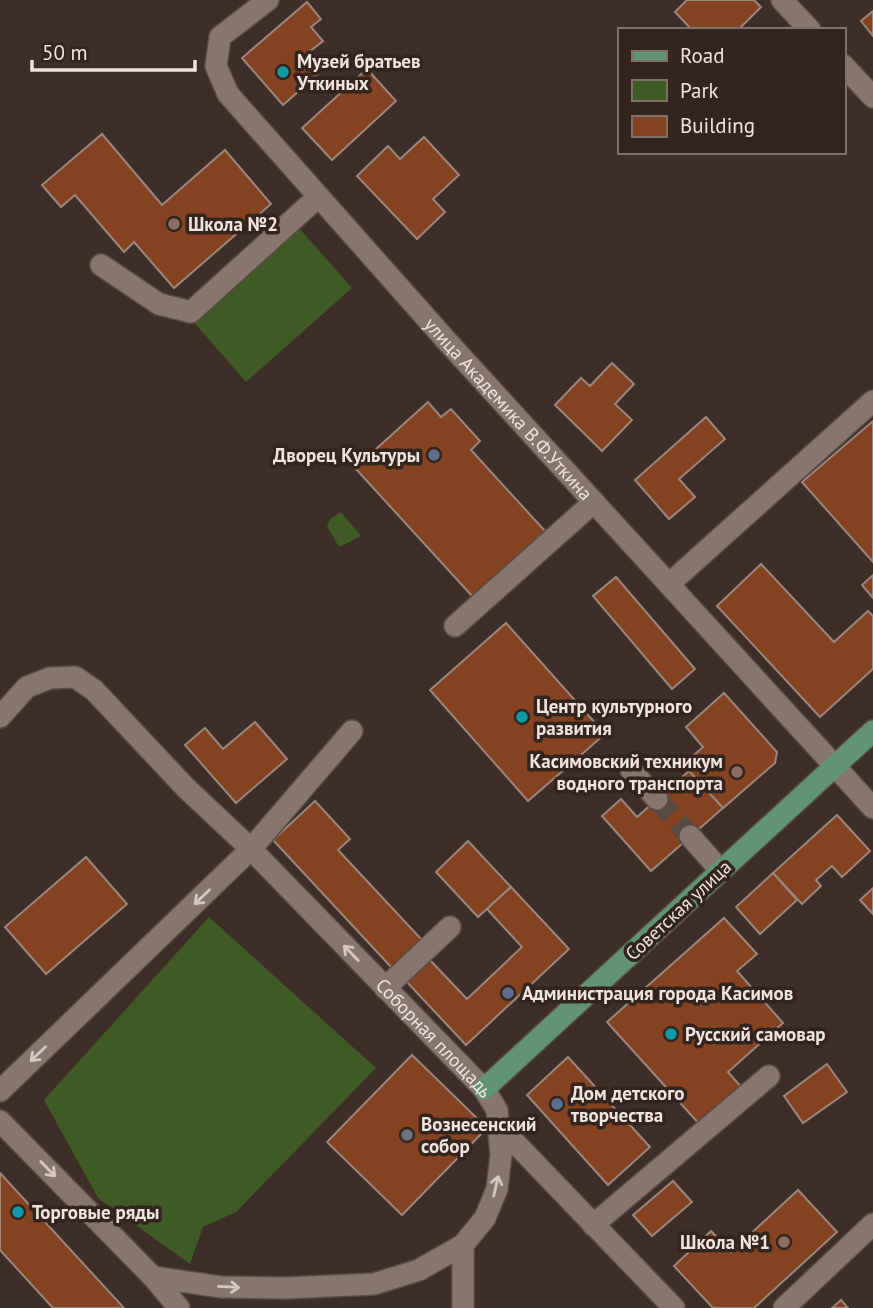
<svg xmlns="http://www.w3.org/2000/svg" width="873" height="1308" viewBox="0 0 873 1308" font-family="'PT Sans',sans-serif">
<rect width="100%" height="100%" fill="#3d2e27"/>
<!-- green -->
<g fill="#405a26">
<polygon points="298,227 352,288 246,382 192,320"/>
<polygon points="341,512 361,536 339,547 327,526 331,518"/>
<polygon points="209,917 376,1068 236,1212 203,1227 190,1264 98,1198 44,1100"/>
</g>
<!-- building -->
<g fill="#844220" stroke="#99877f" stroke-width="2">
<polygon points="687,0 754,0 761,7 738,30 692,30 675,12"/>
<polygon points="307,2 321,19 311,27 323,41 303,57 318,74 283,105 242,58"/>
<polygon points="873,11 873,36 861,21"/>
<polygon points="367,69 396,101 332,160 302,128"/>
<polygon points="102,134 162,205 225,150 271,204 174,288 134,242 124,252 75,195 61,207 42,185"/>
<polygon points="424,137 459,175 433,199 445,212 417,239 357,176 388,146 400,159"/>
<polygon points="612,363 634,384 615,404 632,420 602,451 555,405 581,378 590,386"/>
<polygon points="428,402 441,417 451,409 480,441 471,450 545,531 473,597 355,468"/>
<polygon points="706,417 725,439 679,479 695,497 669,519 635,480"/>
<polygon points="873,421 873,562 802,482"/>
<polygon points="761,564 834,642 868,611 873,616 873,669 820,717 717,606"/>
<polygon points="873,575 873,598 862,585"/>
<polygon points="616,577 695,669 672,689 593,596"/>
<polygon points="506,623 605,734 528,801 430,690"/>
<polygon points="724,693 777,752 775,763 723,808 683,765 703,747 686,727"/>
<polygon points="255,722 287,759 236,803 185,745 205,728 223,749"/>
<polygon points="689,771 723,808 651,871 602,816 621,799 637,817"/>
<polygon points="315,801 350,839 338,850 422,940 392,968 273,840"/>
<polygon points="837,815 870,851 842,877 832,866 816,880 821,886 802,904 773,873"/>
<polygon points="468,841 511,887 478,917 436,872"/>
<polygon points="86,857 127,904 46,974 5,927"/>
<polygon points="773,873 797,900 760,934 736,907"/>
<polygon points="511,887 569,949 466,1045 405,980 428,958 467,999 522,947 487,909"/>
<polygon points="873,888 873,914 860,900"/>
<polygon points="724,918 757,954 737,971 783,1023 728,1072 744,1090 702,1127 607,1022"/>
<polygon points="412,1055 487,1128 402,1215 327,1142"/>
<polygon points="568,1057 650,1147 608,1185 527,1095"/>
<polygon points="827,1064 847,1092 803,1123 784,1096"/>
<polygon points="0,1173 124,1308 53,1308 0,1250"/>
<polygon points="673,1181 692,1202 652,1236 633,1215"/>
<polygon points="798,1190 837,1232 754,1308 713,1308 674,1266 711,1231 731,1252"/>
<polygon points="841,1300 848,1308 832,1308"/>
</g>
<g fill="none" stroke-linecap="round" stroke-linejoin="round">
<!-- minor-tunnel -->
<polyline stroke="#584943" stroke-width="21" stroke-dasharray="21 10" stroke-linecap="butt" points="657,799 690,836"/>
<!-- minor casing -->
<g stroke="#594c46" stroke-width="24">
<g id="minor">
<path id="s1" d="M 268,0 L 220,37 L 216,66 L 228,94 L 445,339 L 873,808"/>
<polyline points="782,0 810,30"/>
<polyline points="843,65 873,97"/>
<polyline points="101,265 159,304 191,312 318,197"/>
<polyline points="669,584 873,401"/>
<polyline points="455,626 594,502"/>
<path id="s2" d="M 0,717 L 27,687 L 50,678 L 75,677 L 94,690 L 186,788 L 251,849 L 484,1089 L 497,1110 L 501,1155 L 497,1189 L 485,1218 L 463,1245 L 419,1270 L 374,1284 L 285,1288 L 221,1287 L 153,1277 L 0,1121"/>
<polyline points="631,770 657,799"/>
<polyline points="690,836 720,870"/>
<polyline points="385,988 450,927"/>
<polyline points="0,1091 251,849 352,731"/>
<polyline points="499,1126 674,1308"/>
<polyline points="593,1225 769,1076"/>
<polyline points="463,1245 463,1308"/>
<polyline points="153,1277 179,1308"/>
<polyline points="784,1308 873,1224"/>
</g>
</g>
<!-- major casing -->
<g stroke="#594c46" stroke-width="24">
<polyline id="major" points="484,1089 873,731"/>
</g>
<!-- minor -->
<use href="#minor" stroke="#87766e" stroke-width="21"/>
<!-- major -->
<use href="#major" stroke="#609473" stroke-width="21"/>
</g>
<!-- one-way arrows -->
<defs><path id="oneway-shaft" d="M-6 0H5M1.5-3L5.5 0L1.5 3" fill="none" stroke-width="1.6" stroke-linecap="round" stroke-linejoin="round" transform="scale(1.75)"/></defs>
<g stroke="#d4c8c4">
<use href="#oneway-shaft" transform="translate(202 897) rotate(136)"/>
<use href="#oneway-shaft" transform="translate(351 953) rotate(-134)"/>
<use href="#oneway-shaft" transform="translate(38 1054) rotate(136)"/>
<use href="#oneway-shaft" transform="translate(48 1169) rotate(46)"/>
<use href="#oneway-shaft" transform="translate(496 1186) rotate(-77)"/>
<use href="#oneway-shaft" transform="translate(229 1287) rotate(3)"/>
</g>
<!-- markers -->
<g fill="#0f9aa8" stroke="#33241e" stroke-width="2.5">
<circle cx="283" cy="72" r="7"/>
<circle cx="522" cy="717" r="7"/>
<circle cx="671" cy="1034" r="7"/>
<circle cx="18" cy="1212" r="7"/>
</g>
<g fill="#8d6e63" stroke="#33241e" stroke-width="2.5">
<circle cx="174" cy="224" r="7"/>
<circle cx="737" cy="772" r="7"/>
<circle cx="784" cy="1242" r="7"/>
</g>
<g fill="#5c6f8a" stroke="#33241e" stroke-width="2.5">
<circle cx="434" cy="455" r="7"/>
<circle cx="508" cy="993" r="7"/>
<circle cx="557" cy="1104" r="7"/>
</g>
<circle fill="#6b7280" stroke="#33241e" stroke-width="2.5" cx="407" cy="1135" r="7"/>
<g text-anchor="middle" stroke-width="7" stroke-linejoin="round" paint-order="stroke">
<!-- poi labels -->
<g font-size="19" font-weight="bold" fill="#eee4e0" stroke="#33241e" text-anchor="start">
<text x="297" y="68">Музей братьев<tspan x="297" dy="22">Уткиных</tspan></text>
<text x="188" y="231">Школа №2</text>
<text x="420" y="462" text-anchor="end">Дворец Культуры</text>
<text x="536" y="713">Центр культурного<tspan x="536" dy="22">развития</tspan></text>
<text x="723" y="768" text-anchor="end">Касимовский техникум<tspan x="723" dy="22">водного транспорта</tspan></text>
<text x="522" y="1000">Администрация города Касимов</text>
<text x="685" y="1041">Русский самовар</text>
<text x="571" y="1100">Дом детского<tspan x="571" dy="22">творчества</tspan></text>
<text x="421" y="1131">Вознесенский<tspan x="421" dy="22">собор</tspan></text>
<text x="32" y="1219">Торговые ряды</text>
<text x="770" y="1249" text-anchor="end">Школа №1</text>
</g>
<!-- street labels -->
<g font-size="19" fill="#eee4e0" stroke="#33241e">
<text dy="7" stroke="none"><textPath href="#s1" startOffset="542">улица Академика В.Ф.Уткина</textPath></text>
<text transform="translate(678 910) rotate(-43)" y="7">Советская улица</text>
<text dy="7" stroke="none"><textPath href="#s2" startOffset="600">Соборная площадь</textPath></text>
</g>
</g>
<!-- legend -->
<rect x="618" y="28" width="228" height="126" fill="#33241e" stroke="#7e716c" stroke-width="2"/>
<rect x="632" y="51" width="35" height="10" fill="#609473" stroke="#7e716c" stroke-width="2"/>
<text x="680" y="63" font-size="21" fill="#eee4e0">Road</text>
<rect x="632" y="80" width="35" height="21" fill="#405a26" stroke="#7e716c" stroke-width="2"/>
<text x="680" y="98" font-size="21" fill="#eee4e0">Park</text>
<rect x="632" y="116" width="35" height="21" fill="#844220" stroke="#7e716c" stroke-width="2"/>
<text x="680" y="133" font-size="21" fill="#eee4e0">Building</text>
<!-- scale -->
<path d="M32 60v10h163v-10" fill="none" stroke="#eee4e0" stroke-width="3.5"/>
<text x="42" y="60" font-size="21" fill="#eee4e0" stroke="#33241e" stroke-width="5" paint-order="stroke">50 m</text>
</svg>
